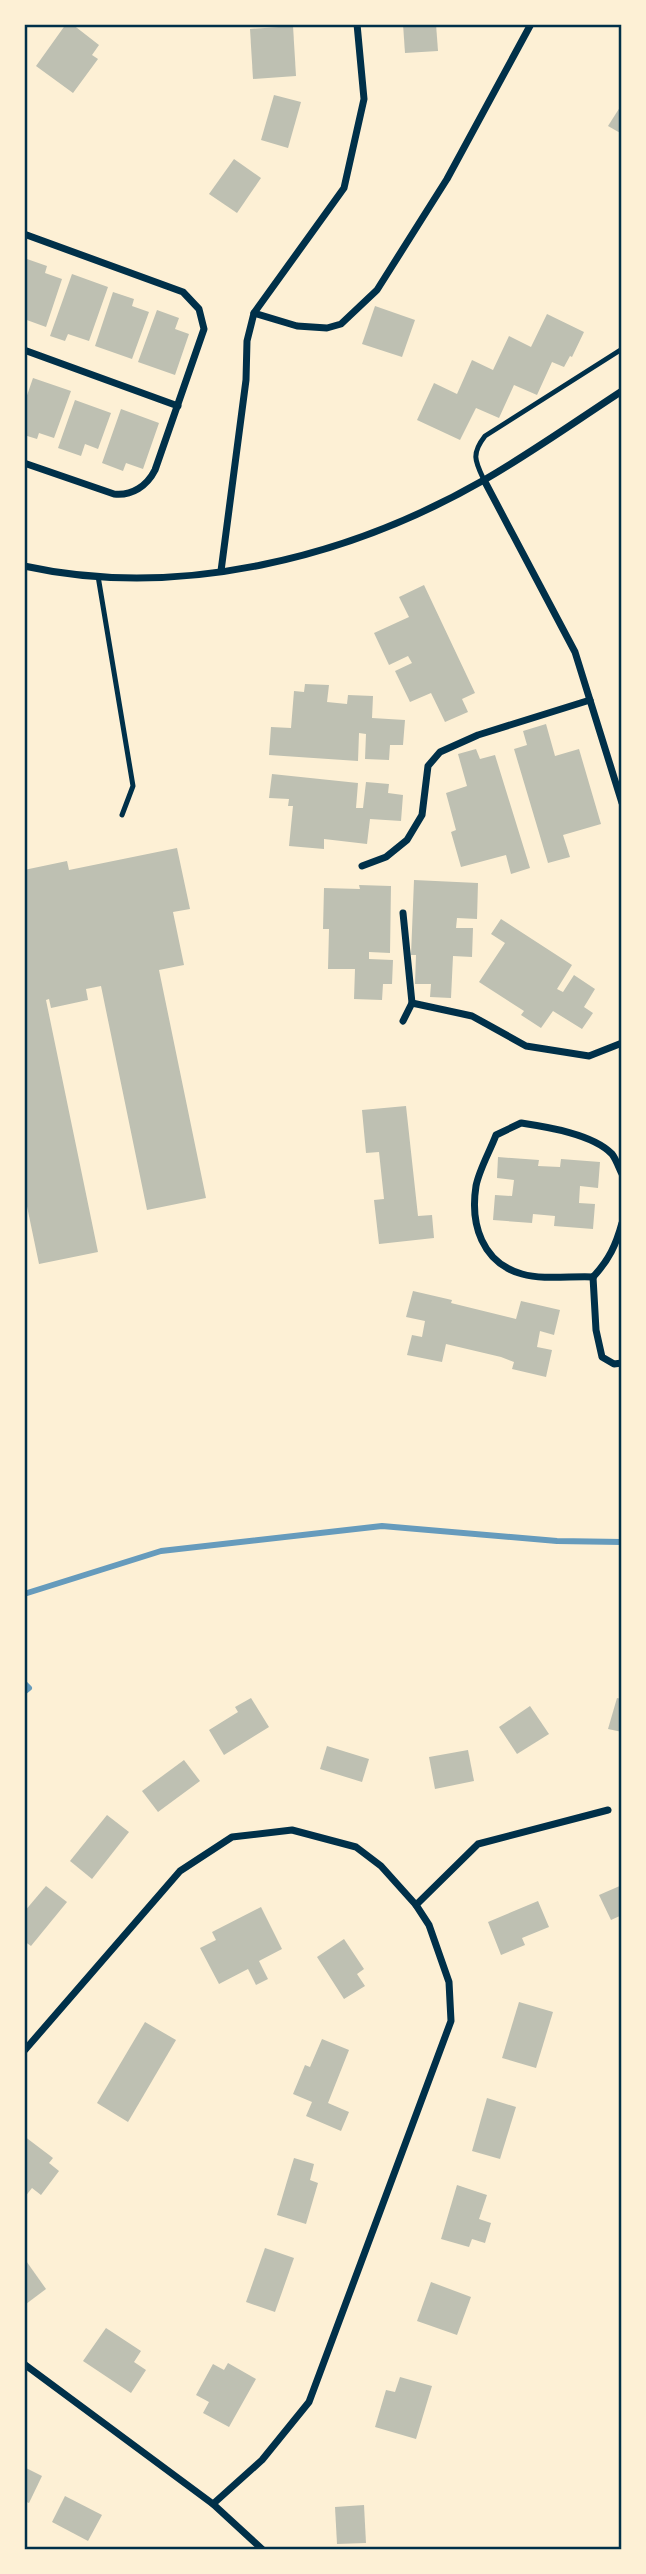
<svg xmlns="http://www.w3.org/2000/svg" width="646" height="2574" viewBox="0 0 646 2574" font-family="Ubuntu,sans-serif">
<rect width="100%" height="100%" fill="#fdf0d5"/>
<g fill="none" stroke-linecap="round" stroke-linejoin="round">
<!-- stream -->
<g stroke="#669bbc" stroke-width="6">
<polyline points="24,1594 161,1551 382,1526 557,1541 622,1542"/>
<polyline points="24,1683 29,1688 24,1692"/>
</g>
</g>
<!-- building -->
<g fill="#bec0b2">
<polygon points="66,24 72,24 99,45 92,55 98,59 73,93 36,66"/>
<polygon points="403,24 436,24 438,51 405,53"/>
<polygon points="293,26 296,76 253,79 250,29"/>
<polygon points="274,95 301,102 288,148 261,140"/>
<polygon points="622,104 622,134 608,126"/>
<polygon points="234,159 261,178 237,213 209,194"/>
<polygon points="27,259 47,266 45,273 62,279 46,327 24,319 24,267"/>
<polygon points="72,274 108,287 89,341 68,334 65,341 50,336"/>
<polygon points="113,292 134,299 132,306 149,312 132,359 95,346"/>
<polygon points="375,306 415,320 402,357 362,344"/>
<polygon points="157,310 179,318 175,329 189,334 175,375 138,362"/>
<polygon points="547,314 584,332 572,357 570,356 564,367 552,362 537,395 514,385 499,418 476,408 460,440 417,420 434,383 457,394 472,360 493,370 509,336 531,347"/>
<polygon points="33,378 71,391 54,438 39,433 37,439 24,435 24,404"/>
<polygon points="75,400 111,413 98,449 85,444 81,456 58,448"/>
<polygon points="121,409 159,423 143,469 126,463 123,471 102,463"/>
<polygon points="424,585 475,693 462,699 468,712 445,722 431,693 410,702 395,671 412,663 408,656 389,665 374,633 409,617 399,597"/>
<polygon points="305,684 329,685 327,702 347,704 348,695 373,696 372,718 405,720 403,745 390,745 389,760 365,759 366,734 359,733 358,761 269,755 271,727 291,728 294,691 304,692"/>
<polygon points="546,724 555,756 579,749 601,824 563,835 570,857 548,863 514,749 527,745 523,731"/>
<polygon points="476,749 480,759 495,755 530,868 511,874 506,855 461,867 451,832 456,830 446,793 467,786 458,754"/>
<polygon points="272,774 358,783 356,808 363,808 366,782 389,784 388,793 403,795 401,821 370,819 367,844 324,839 324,849 289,846 293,806 288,806 289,799 269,798"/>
<polygon points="177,848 190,909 173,912 184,965 159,970 206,1198 147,1210 101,986 86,989 88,1000 51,1008 49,999 46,1000 98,1252 39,1264 24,1192 24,870 67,861 69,870"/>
<polygon points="414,880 478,883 477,919 457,918 456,928 473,928 472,957 453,956 451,998 430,997 431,984 415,984 416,955 411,955"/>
<polygon points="359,885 391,886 390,953 369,952 369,959 393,960 392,984 383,984 382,1000 354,999 355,969 328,969 329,929 323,929 324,888 360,889"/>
<polygon points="501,919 572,965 557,989 563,992 574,975 595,989 584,1007 593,1013 582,1029 553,1011 541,1028 521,1015 524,1011 479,982 505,943 491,934"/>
<polygon points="406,1106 418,1216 432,1215 434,1238 379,1244 374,1200 384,1199 379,1152 366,1153 362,1110"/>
<polygon points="498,1157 539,1160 538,1166 560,1167 561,1159 600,1162 598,1188 580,1186 579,1203 595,1204 593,1229 554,1226 555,1216 533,1214 532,1223 493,1220 495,1195 512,1196 514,1180 497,1178"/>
<polygon points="413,1291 452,1300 451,1303 516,1319 521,1301 560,1310 554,1335 540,1331 537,1347 552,1350 546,1377 512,1369 514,1362 501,1357 446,1344 442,1362 407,1355 412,1335 422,1337 425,1321 406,1317"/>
<polygon points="251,1698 269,1727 224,1755 209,1730 238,1712 235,1707"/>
<polygon points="617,1698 622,1699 622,1732 608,1729"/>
<polygon points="530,1706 549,1734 517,1754 499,1727"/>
<polygon points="327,1746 369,1759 362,1782 320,1769"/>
<polygon points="468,1750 474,1781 435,1789 429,1757"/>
<polygon points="184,1760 200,1781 158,1812 142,1791"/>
<polygon points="107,1815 129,1832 92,1879 70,1861"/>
<polygon points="622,1885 622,1915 611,1920 599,1895"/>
<polygon points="46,1886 67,1902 31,1946 24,1941 24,1912"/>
<polygon points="538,1901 549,1927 522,1938 525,1945 501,1955 488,1922"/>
<polygon points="261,1907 282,1949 259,1961 268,1979 256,1985 248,1969 219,1984 200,1948 216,1940 212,1932"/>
<polygon points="344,1939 364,1969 357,1974 365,1986 344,1999 317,1957"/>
<polygon points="519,2002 553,2012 536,2068 502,2058"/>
<polygon points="145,2022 176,2040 128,2122 97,2103"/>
<polygon points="322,2039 349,2050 328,2103 349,2112 341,2131 306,2116 312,2102 293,2094 305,2065 310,2067"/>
<polygon points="487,2098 516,2107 500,2159 472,2151"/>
<polygon points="24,2136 53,2158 49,2163 59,2171 41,2195 32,2188 24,2198"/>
<polygon points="294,2158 314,2164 310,2180 318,2183 306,2224 277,2215"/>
<polygon points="457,2185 487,2195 479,2219 491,2223 485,2243 472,2239 469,2247 441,2239"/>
<polygon points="265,2248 294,2258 275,2312 246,2302"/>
<polygon points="24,2258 46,2289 26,2304 24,2302"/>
<polygon points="431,2282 471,2297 457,2335 417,2321"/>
<polygon points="106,2328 141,2351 134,2362 146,2370 131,2393 83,2361"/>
<polygon points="228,2363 256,2379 229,2427 203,2413 209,2402 196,2395 213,2364 224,2370"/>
<polygon points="400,2377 432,2386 416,2439 375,2427 386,2390 395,2392"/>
<polygon points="24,2467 42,2476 29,2503 24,2501"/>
<polygon points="65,2496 102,2515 88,2541 52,2522"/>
<polygon points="364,2505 366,2543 337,2544 335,2507"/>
</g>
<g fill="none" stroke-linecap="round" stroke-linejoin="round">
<!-- service -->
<g stroke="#003049" stroke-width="5">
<path d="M 484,480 C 475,461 471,454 485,436 L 622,349"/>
<polyline points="98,576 133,786 122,815"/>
</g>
<!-- minor -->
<g stroke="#003049" stroke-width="7">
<path d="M 24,234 L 183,292 L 199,309 L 204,329 L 155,470 C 147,486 132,496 114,494 L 24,463"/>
<polyline points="254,313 297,326 327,328 341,324 377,290 447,179 531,24"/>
<polyline points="24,350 178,406"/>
<polyline points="484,480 575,652 622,803"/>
<path d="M 24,566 C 179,600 348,558 484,480 C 531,453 576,421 622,391"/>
<polyline points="221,571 246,380 247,341 254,313 344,188 364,99 357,24"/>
<polyline points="362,866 386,857 407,840 422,815 428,766 440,752 478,735 590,700"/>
<polyline points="403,913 412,1003"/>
<polyline points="403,1021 412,1003 472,1016 526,1046 589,1056 622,1043"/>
<path d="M 593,1277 C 570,1276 543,1280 522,1274 C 482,1263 470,1224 476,1186 C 479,1170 490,1151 496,1135 L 521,1123 C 547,1127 593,1134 612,1154 C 616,1159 619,1168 622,1174"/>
<polyline points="593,1277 596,1330 602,1357 614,1364 622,1363"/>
<path d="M 593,1277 C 609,1260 616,1245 622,1223"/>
<polyline points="416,1905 478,1844 608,1810"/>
<polyline points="24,2051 180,1871 232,1837 292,1830 356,1847 381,1866 416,1905 429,1925 449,1982 451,2021 309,2402 262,2460 213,2504"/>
<polyline points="24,2364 213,2504 263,2550"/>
</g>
</g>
<!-- border -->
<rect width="646" height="2574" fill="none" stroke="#fdf0d5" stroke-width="52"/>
<rect x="26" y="26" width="594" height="2522" fill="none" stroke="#003049" stroke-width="2.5"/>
</svg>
